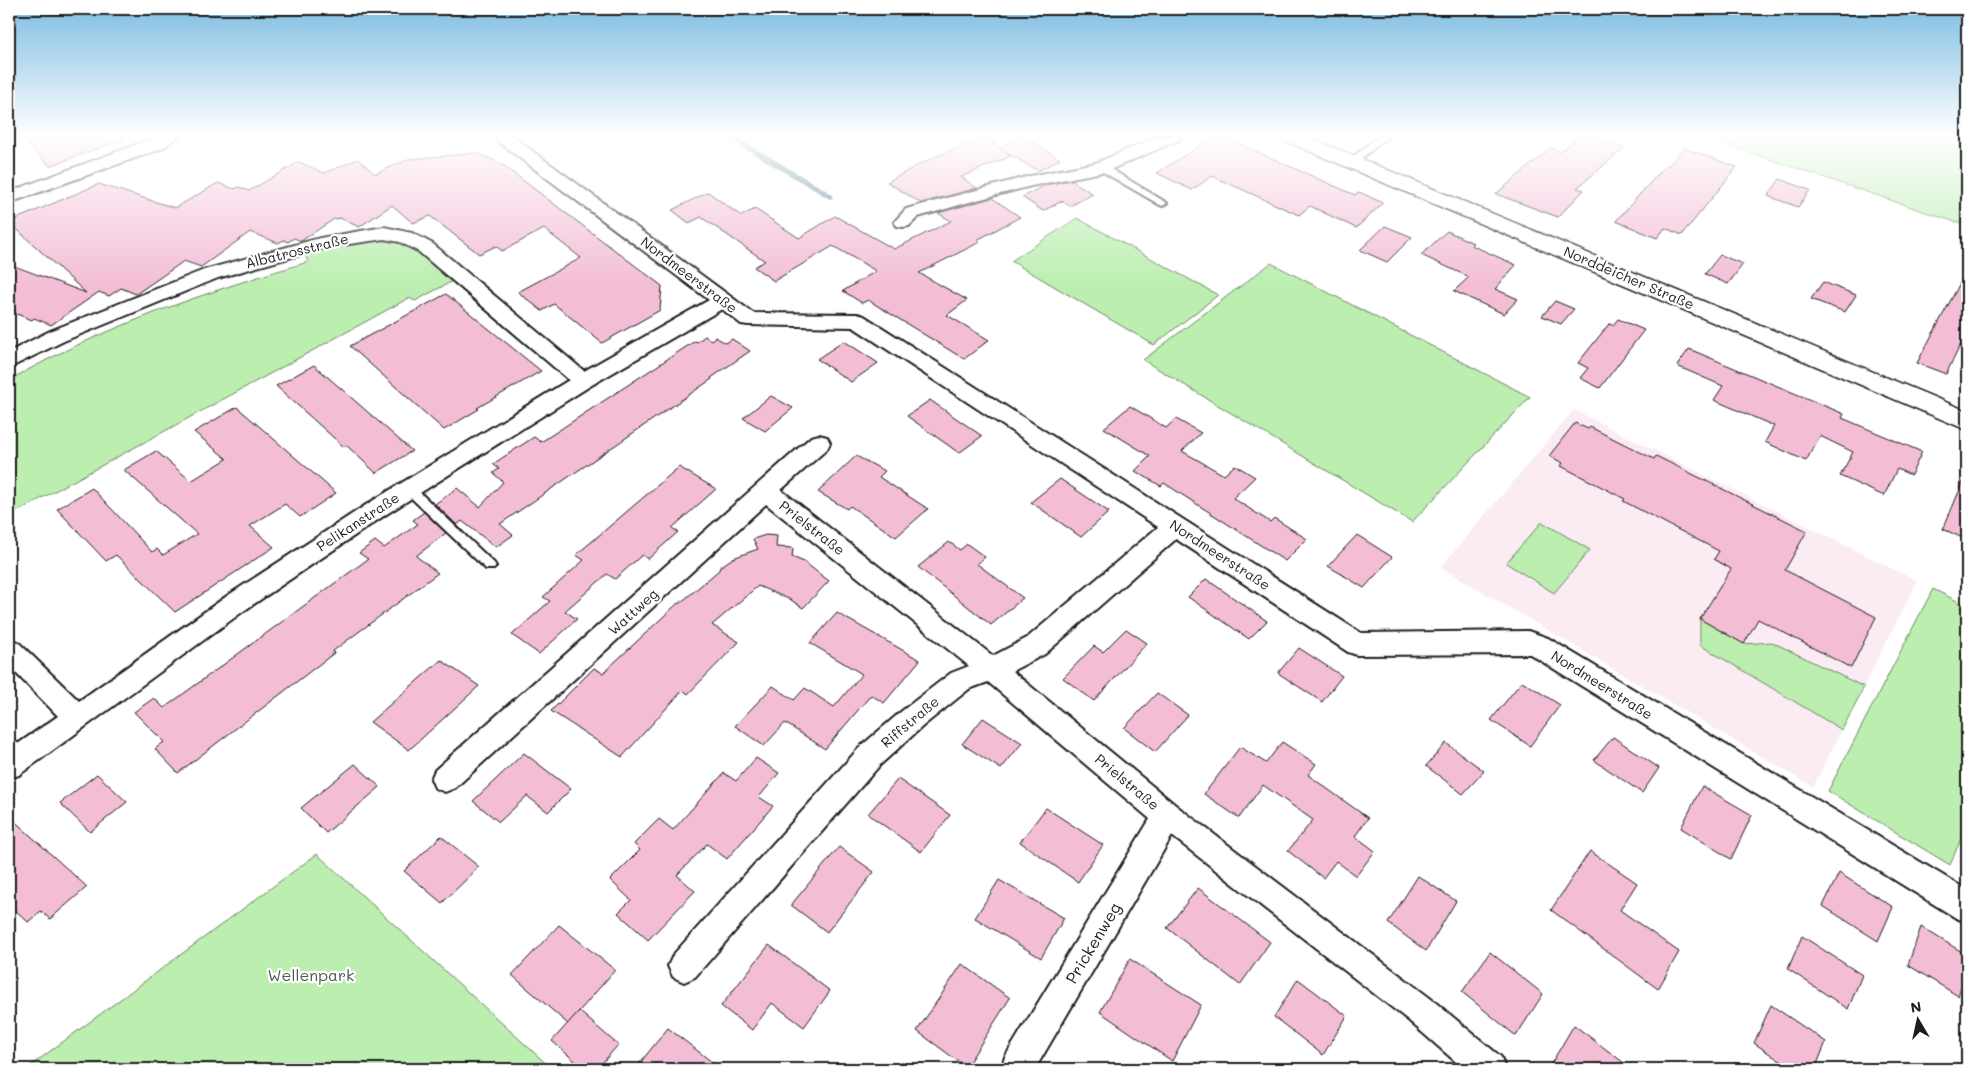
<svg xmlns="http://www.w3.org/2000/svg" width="1976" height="1078" viewBox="0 0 1976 1078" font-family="Mali,sans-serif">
<rect width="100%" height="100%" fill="#fff"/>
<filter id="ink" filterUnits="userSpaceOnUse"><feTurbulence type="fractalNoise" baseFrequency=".02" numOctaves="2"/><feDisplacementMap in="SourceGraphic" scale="10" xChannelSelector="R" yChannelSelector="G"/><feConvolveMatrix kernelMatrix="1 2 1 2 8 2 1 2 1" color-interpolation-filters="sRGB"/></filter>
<g filter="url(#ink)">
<!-- built -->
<polygon fill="#fbebf3" points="1574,410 1917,581 1813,787 1441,567"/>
<!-- green -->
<g fill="#bbeeaf" stroke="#6c8566">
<polygon points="1701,136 1967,136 1967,226"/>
<polygon points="1077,218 1218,295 1154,345 1011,261"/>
<path d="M 382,238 C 416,243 428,258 451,282 L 415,301 L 409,298 L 9,516 L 9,380 C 30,369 51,357 73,347 C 149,312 228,285 308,262 L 304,253 L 336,245 Z"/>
<polygon points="1271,263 1530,397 1412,522 1143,360"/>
<polygon points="1542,522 1590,550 1554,593 1506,563"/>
<polygon points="1933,589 1967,606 1967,824 1950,865 1828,791"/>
<polygon points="1700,619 1744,644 1772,642 1864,687 1842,730 1700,645"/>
<polygon points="317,854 552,1069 26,1069"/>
</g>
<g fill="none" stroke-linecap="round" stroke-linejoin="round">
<!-- stream -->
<polyline stroke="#54838d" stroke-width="5.5" points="729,136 830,196"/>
</g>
<!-- building -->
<g fill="#f3bdd6" stroke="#1c1c1c">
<polygon points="19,136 126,136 126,138 50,166"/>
<polygon points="983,136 1000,148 1022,136 1060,159 1038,171 1001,149 1011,156 961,177 977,188 921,203 887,182 924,162"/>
<polygon points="1215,136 1221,136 1355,195 1359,192 1383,203 1356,228 1310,206 1299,215 1212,176 1192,190 1157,173"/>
<polygon points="1580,136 1595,136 1624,148 1577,188 1584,190 1558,217 1496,194 1551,148 1560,152"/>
<polygon points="1684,148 1737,167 1682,235 1665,228 1657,238 1616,221 1666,165 1668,166"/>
<polygon points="477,153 500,163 662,286 660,310 602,343 554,304 542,311 518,292 581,258 544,229 502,251 496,246 479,254 430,216 413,223 392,205 359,227 340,218 334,219 301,241 294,238 288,242 284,240 278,243 250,232 201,267 184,261 136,294 121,288 109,296 99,292 51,325 34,318 32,320 9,311 9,264 86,293 9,222 99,184 175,208 218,183 234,189 239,187 249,191 299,162 324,173 358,159 375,174 409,159"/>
<polygon points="1780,179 1810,190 1798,207 1768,196"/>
<polygon points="1071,180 1093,194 1070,206 1062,201 1043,211 1022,197 1046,185"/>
<polygon points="708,192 741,216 755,209 799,238 835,216 894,249 951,221 938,213 992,198 1020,217 977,240 980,242 919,273 967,300 947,315 989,340 964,359 868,300 862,303 843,291 876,271 833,246 774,281 754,267 765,261 701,217 689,223 672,210"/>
<polygon points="1385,226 1412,237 1387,262 1360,250"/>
<polygon points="1447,231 1473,243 1471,245 1516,265 1495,289 1518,299 1504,314 1454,291 1469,277 1421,255"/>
<polygon points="1720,255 1743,264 1728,284 1705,274"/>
<polygon points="1967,270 1967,332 1946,374 1917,363"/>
<polygon points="1823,282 1856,295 1845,312 1811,299"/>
<polygon points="446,294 541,371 477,408 479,409 444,430 350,346"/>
<polygon points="1555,301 1574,309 1561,324 1542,316"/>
<polygon points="1618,319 1644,330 1600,388 1580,378 1588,368 1578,363 1609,324 1613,325"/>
<polygon points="705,336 711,340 715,337 726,343 732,339 750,351 711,378 712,379 500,524 513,535 496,547 462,521 457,525 435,504 457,488 480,507 503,482 493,473 499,469 493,464 534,437 541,442 695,341 697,342"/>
<polygon points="844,341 878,363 851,382 817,359"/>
<polygon points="1689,349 1844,414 1842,418 1922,452 1911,475 1897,469 1884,496 1840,476 1853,452 1820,436 1806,461 1765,442 1774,426 1714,400 1723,386 1677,366"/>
<polygon points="314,365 354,400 412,451 376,473 346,445 344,447 276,386"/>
<polygon points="771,396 793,408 765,431 743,418"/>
<polygon points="930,400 953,416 982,436 959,453 907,416"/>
<polygon points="1130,406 1166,428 1176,419 1201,433 1182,451 1224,475 1235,465 1255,477 1233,498 1270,522 1274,518 1307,539 1285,561 1164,483 1161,486 1135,471 1150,456 1104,428"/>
<polygon points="237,407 336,493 300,517 285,504 250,526 274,547 175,612 116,555 106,561 57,509 92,488 152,552 157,549 163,555 197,534 124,470 156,451 191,481 227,459 194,432"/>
<polygon points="1575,423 1588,429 1590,427 1654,459 1656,456 1807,531 1785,570 1876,617 1851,668 1758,619 1744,644 1700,619 1731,569 1714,559 1719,551 1623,501 1625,499 1561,466 1563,463 1549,456"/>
<polygon points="856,456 885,471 879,477 928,509 896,537 850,506 847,509 818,492"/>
<polygon points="679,467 716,489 672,528 678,532 648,559 642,555 615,579 607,574 565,611 577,619 539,654 512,635 550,601 543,597 584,560 576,555"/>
<polygon points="1967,473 1967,540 1943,529"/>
<polygon points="1060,479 1109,512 1081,537 1031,502"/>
<polygon points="424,512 446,533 416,556 438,573 333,651 334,653 178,773 155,749 164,742 134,712 154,698 164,708 368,559 359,553 375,541 384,548 418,524 413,520"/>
<polygon points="766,535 777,536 776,547 793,548 792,557 804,562 829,581 803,608 791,600 758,586 712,625 739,642 688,694 683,690 622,757 551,711 594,668 603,673 678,603 679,604 719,570 720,567 733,558 758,549 753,539"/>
<polygon points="1357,535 1392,557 1364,588 1328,566"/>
<polygon points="949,542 960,550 967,544 985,557 977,564 1023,598 991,625 918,567"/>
<polygon points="1206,579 1267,621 1249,639 1188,597"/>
<polygon points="837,613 920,660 884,703 871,695 825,749 785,723 764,746 735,726 773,686 794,700 805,688 834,707 862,674 810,643"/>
<polygon points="1126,629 1147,643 1094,701 1063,678 1094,646 1103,652"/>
<polygon points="1299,648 1342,676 1322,702 1278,673"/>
<polygon points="441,660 479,686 409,750 370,722"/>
<polygon points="1522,681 1560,705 1530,746 1491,720"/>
<polygon points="1157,693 1188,715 1155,752 1124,728"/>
<polygon points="983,718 1022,743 1001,769 962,744"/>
<polygon points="1613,737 1659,768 1642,793 1594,760"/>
<polygon points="1282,742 1316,764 1308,775 1368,818 1355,836 1375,851 1356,876 1336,861 1323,878 1288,851 1313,820 1263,785 1239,818 1204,794 1240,747 1266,763"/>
<polygon points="1446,743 1484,771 1463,794 1426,766"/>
<polygon points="524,753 571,789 548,812 527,796 499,822 473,801"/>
<polygon points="756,758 779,773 759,797 773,806 727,859 707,844 677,875 695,891 648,940 618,913 631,900 610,880 640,850 634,844 659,819 673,830 724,773 736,781"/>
<polygon points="355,764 380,787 326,833 301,808"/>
<polygon points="97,774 127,802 90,832 60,803"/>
<polygon points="898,779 950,815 921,852 868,814"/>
<polygon points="1702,786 1752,815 1731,859 1681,828"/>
<polygon points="1046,808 1103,845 1078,882 1020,842"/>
<polygon points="9,816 87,887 50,919 41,911 28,922 9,904"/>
<polygon points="441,836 479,867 442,903 404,871"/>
<polygon points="839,847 874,872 827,932 791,905"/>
<polygon points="1590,851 1637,883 1620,910 1679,952 1658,989 1551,910"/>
<polygon points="1839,873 1893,907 1878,941 1823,906"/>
<polygon points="1418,876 1456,901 1426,951 1388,923"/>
<polygon points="999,880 1064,918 1041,958 975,918"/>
<polygon points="1198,888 1270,942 1240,985 1167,928"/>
<polygon points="559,925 615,970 568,1024 512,975"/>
<polygon points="1921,927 1967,955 1967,968 1958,996 1908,965"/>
<polygon points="1802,936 1862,975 1848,1009 1788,969"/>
<polygon points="769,945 830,991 804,1027 772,1003 752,1030 721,1006"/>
<polygon points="1490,952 1543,994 1516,1036 1462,992"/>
<polygon points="1130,959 1201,1005 1172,1061 1100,1012"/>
<polygon points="962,964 1010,998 966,1067 917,1031"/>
<polygon points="1298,979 1347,1016 1323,1055 1274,1017"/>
<polygon points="1771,1005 1826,1042 1815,1069 1792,1069 1754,1043"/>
<polygon points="579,1011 618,1045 597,1069 584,1069 552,1041"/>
<polygon points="1574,1025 1632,1069 1548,1069"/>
<polygon points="668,1028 721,1069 635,1069"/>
</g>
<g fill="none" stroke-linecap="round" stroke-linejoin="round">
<!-- service casing -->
<g stroke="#1c1c1c" stroke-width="4">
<g id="service">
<polygon points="1379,136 1388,136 1355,164 1349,164 1349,160"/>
<polygon points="1098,165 1104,165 1167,203 1163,206 1160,205 1098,169"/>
<polygon points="409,485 413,486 494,563 496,566 494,569 486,569 405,492 404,489 405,486"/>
<path d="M 9,738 C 17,741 25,749 29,756 L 27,760 L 22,762 L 9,752 Z"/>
</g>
</g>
<!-- minor casing -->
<g stroke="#1c1c1c" stroke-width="4">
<g id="minor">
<polygon points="159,136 179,136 163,148 9,203 9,192"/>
<polygon points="494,136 512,136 753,313 857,314 864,316 1361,633 1528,631 1548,638 1967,890 1967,922 1956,918 1530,654 1357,655 1348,652 1176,539 1045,654 1012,671 1178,807 1430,998 1501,1057 1505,1069 1464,1069 1408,1020 1172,836 1035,1069 1001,1069 1005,1057 1150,819 988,682 969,689 923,726 880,765 695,977 684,982 673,977 668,966 673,955 860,747 903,710 951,673 969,666 766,504 455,788 445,792 435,788 431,779 435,770 811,437 819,435 827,437 830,443 827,449 781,490 993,656 1027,638 1158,527 853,327 748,325 741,324 722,309 590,386 385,515 245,610 19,775 9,778 9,750 58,716 9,666 9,639 18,642 79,701 227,596 369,503 569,380 419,252 400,242 384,239 328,247 218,278 64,341 9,368 9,352 50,331 204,270 320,238 384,227 412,233 433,244 584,371 709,300 496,140"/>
<polygon points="1159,136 1181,136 1179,140 1107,171 1031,186 973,201 918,217 909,226 903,227 897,226 894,222 906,209 1030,176 1096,163"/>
</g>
</g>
<!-- tertiary casing -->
<g stroke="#1c1c1c" stroke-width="3">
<polygon id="tertiary" points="1280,136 1306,136 1967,411 1967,430 1283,140"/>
</g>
<!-- service -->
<use href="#service" fill="#fff" fill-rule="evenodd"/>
<!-- minor -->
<use href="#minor" fill="#fff" fill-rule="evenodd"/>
<!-- tertiary -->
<use href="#tertiary" fill="#fff" fill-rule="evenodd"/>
</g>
</g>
<!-- sky -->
<linearGradient id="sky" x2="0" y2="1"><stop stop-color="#7cbce2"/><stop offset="0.47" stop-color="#fff"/><stop offset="1" stop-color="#fff" stop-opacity="0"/></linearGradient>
<rect width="1976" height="287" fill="url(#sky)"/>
<g text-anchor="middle" stroke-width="4.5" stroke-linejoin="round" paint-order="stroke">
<!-- street labels -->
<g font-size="14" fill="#1c1c1c" stroke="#fff">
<text transform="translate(297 251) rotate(-14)" y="5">Albatrosstraße</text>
<text transform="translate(689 275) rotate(37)" y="5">Nordmeerstraße</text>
<text transform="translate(1629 278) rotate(23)" y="5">Norddeicher Straße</text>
<text transform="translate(358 522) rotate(-33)" y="5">Pelikanstraße</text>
<text transform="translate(812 528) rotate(38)" y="5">Prielstraße</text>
<text transform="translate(1220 555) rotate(33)" y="5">Nordmeerstraße</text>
<text transform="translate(633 612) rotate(-42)" y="5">Wattweg</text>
<text transform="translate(1602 685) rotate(32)" y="5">Nordmeerstraße</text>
<text transform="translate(910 722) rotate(-40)" y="5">Riffstraße</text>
<text transform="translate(1127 782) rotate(40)" y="5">Prielstraße</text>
</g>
<!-- near-street labels -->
<g font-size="16" fill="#1c1c1c" stroke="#fff">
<text transform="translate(1093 943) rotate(-59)" y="6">Prickenweg</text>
</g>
<!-- near-park labels -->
<g font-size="16" fill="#4c5b48" stroke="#fff">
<text x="311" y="981">Wellenpark</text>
</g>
</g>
<!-- margin -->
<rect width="1976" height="1078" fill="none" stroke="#fff" stroke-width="30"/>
<rect x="15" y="15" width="1946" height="1048" fill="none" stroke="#1c1c1c" stroke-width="2" filter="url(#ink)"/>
<!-- north arrow -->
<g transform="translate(1918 1020) rotate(351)" stroke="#ffffff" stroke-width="4" paint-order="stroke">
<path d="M0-4L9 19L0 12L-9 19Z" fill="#1c1c1c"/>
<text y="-8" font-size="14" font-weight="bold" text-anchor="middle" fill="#1c1c1c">N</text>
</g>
</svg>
